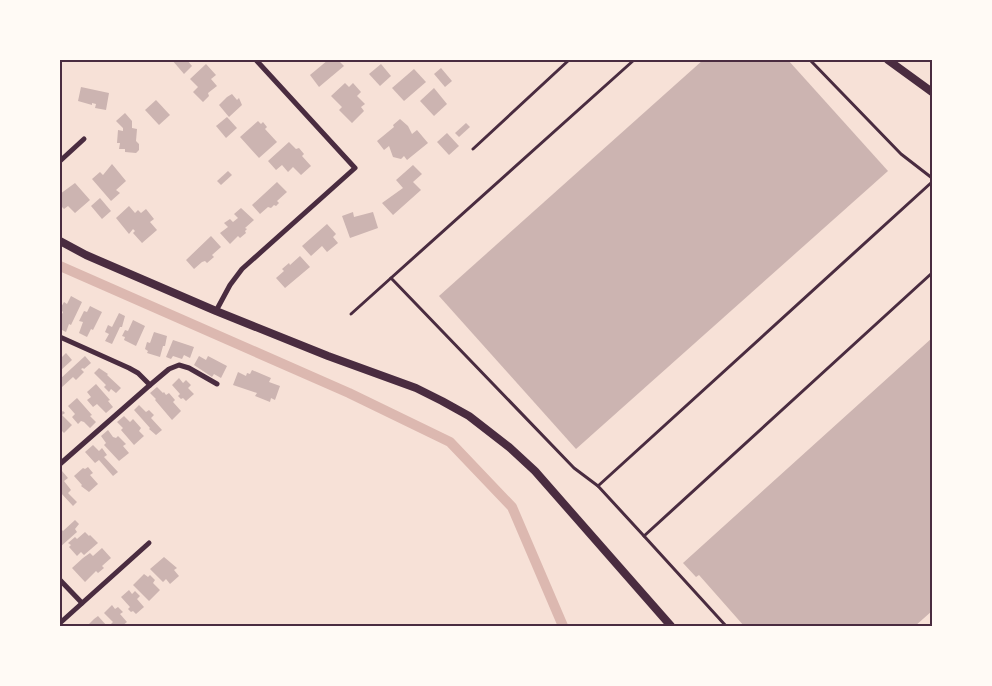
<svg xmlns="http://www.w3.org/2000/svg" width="992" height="686" viewBox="0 0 992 686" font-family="'Space Grotesk',sans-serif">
<rect width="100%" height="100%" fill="#f7e1d7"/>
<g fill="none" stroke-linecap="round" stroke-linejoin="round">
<!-- canal -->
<polyline stroke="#dcb8b0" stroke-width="10" points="60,266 349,393 450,442 512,507 563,626"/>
</g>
<!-- building -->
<g fill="#ccb4b1">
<polygon points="172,60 187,60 192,66 184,74"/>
<polygon points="328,60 338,60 344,66 319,87 310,75"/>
<polygon points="703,60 788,60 888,171 576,449 439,296"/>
<polygon points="206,64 216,75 211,79 217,86 208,93 209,96 203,102 193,92 198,87 190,79"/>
<polygon points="381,64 391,76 380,86 369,74"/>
<polygon points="441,68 452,81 445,87 434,74"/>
<polygon points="414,69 426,82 404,101 392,88"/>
<polygon points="345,83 349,87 353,83 361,92 357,96 365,104 361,107 364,111 352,123 339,110 342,107 331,96"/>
<polygon points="81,87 109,93 106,110 95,108 96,104 92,103 92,105 78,101"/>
<polygon points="434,88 447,104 434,116 420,101"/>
<polygon points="232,94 237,100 239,98 242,105 229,117 219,105 227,97"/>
<polygon points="156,100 170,115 159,125 145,110"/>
<polygon points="125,113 132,121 132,128 137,129 136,141 139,144 139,150 136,153 125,152 125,149 119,149 120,143 117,143 118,130 123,131 123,128 116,121"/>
<polygon points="227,117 237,128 226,138 216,126"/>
<polygon points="400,119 408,126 412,134 417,130 428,143 407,160 404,156 401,159 393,157 389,146 384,150 377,141 394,127 393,125"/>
<polygon points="258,121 261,124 263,122 267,127 265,129 277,142 259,158 240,137"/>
<polygon points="466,123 470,127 459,137 455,133"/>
<polygon points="447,133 459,146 449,155 437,142"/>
<polygon points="289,142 296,149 299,148 304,154 302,156 311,166 301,175 293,167 288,172 282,165 276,170 268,161"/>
<polygon points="112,164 126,181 116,190 120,193 111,201 92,179 100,172 103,175"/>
<polygon points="413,165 422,174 413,182 421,190 393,215 382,203 403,188 396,180"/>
<polygon points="228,171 232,175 221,185 217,181"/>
<polygon points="277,182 287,192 277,201 279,203 276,206 274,205 271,208 268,207 260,214 252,205"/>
<polygon points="75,183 90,200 75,213 68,206 64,209 60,205 60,194"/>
<polygon points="100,198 111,211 102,219 91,206"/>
<polygon points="129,206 135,213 138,210 141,213 146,209 154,219 150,222 157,230 142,243 133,233 135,231 133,229 129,234 116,218"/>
<polygon points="241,208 254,220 245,228 247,229 245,231 246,233 240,238 238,236 230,244 220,233 228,227 224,223 230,219 233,222 238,218 234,214"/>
<polygon points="353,212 354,217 373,212 378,228 350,238 342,216"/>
<polygon points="327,224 336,234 333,237 338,243 327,252 322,246 311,256 302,246"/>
<polygon points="211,236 221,247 212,255 214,257 207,263 205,261 202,262 194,269 186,260"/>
<polygon points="300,256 310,267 285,288 276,278 284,271 282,269 289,263 290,265"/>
<polygon points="71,296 82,302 71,325 69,324 66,332 60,329 61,320 60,318 63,312 60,309 64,302 67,304"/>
<polygon points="90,306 102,312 93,330 91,329 87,337 79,333 83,322 79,321 84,311 87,312"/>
<polygon points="119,313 125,316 122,327 120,327 112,344 105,341 109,334 105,332 108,325 112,327"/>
<polygon points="133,320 145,326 136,346 124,340 125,337 122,336 125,330 128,331"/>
<polygon points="154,332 167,336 165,346 163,346 160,357 147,353 148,351 145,349 147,342 150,343"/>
<polygon points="932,338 932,611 915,626 744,626 699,575 696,577 683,563"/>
<polygon points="173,340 194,347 190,358 184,355 182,359 173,356 171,359 166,357"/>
<polygon points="66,353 72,360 60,371 60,359"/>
<polygon points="85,356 91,363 84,369 83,368 81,369 84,372 76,380 73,377 61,388 60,379"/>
<polygon points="199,356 206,360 208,356 227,366 221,378 214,374 212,377 194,365"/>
<polygon points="99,368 108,374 107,375 121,388 116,393 111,389 109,392 104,387 106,385 94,373"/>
<polygon points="252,370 271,378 269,382 280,386 275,400 271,398 270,402 255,396 257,393 233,385 238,372 246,376 247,373 250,374"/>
<polygon points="179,378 183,383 186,380 191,385 188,388 194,394 186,401 183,398 181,399 178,396 180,394 172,385"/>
<polygon points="96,384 110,400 108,401 113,407 106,413 97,404 93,407 87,400 91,397 87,392"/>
<polygon points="157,387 163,393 164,392 166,395 169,393 175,400 173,402 181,411 172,420 155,400 156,399 150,393"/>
<polygon points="77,398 92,415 90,416 96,422 90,428 84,422 81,421 78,424 72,417 75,414 68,406"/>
<polygon points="139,405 146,412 149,410 154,415 151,418 162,430 156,435 149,429 150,428 134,410"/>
<polygon points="63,411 65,413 62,415 72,425 64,433 62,431 60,433 60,413"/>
<polygon points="124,416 130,422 133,419 141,428 139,431 144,436 134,445 121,430 123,428 117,422"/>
<polygon points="108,430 113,437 116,438 118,436 126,444 123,446 129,453 119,461 104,445 106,443 101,436"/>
<polygon points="93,445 99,451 102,448 107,455 104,457 118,472 113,476 99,460 95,463 85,452"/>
<polygon points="88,467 93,473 90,475 98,484 89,492 81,486 82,485 74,476 83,468 85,469"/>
<polygon points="62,471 68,478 64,481 71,490 68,493 77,502 73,506 60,492 60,472"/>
<polygon points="75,520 79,524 75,529 77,532 60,547 60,528 63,531"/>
<polygon points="85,532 89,536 90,535 98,543 84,555 81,552 77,556 69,547 71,545 68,543 75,537 77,539"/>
<polygon points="102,548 111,558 102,566 104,568 98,573 96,571 85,582 72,568 83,558 90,553 93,556"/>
<polygon points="164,557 177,568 174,570 179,576 170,584 166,579 163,582 150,569"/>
<polygon points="144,574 148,577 150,575 155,580 153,583 160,590 149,601 133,585"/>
<polygon points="129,590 132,594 135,591 140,596 137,599 144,607 136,614 133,611 131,612 128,609 130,607 121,597"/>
<polygon points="112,605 115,609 118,607 123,612 120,614 127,622 122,626 113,626 111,624 113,622 104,613"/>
<polygon points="98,616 107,626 87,626 94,619"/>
</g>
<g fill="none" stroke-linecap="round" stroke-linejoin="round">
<!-- service -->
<g stroke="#4a2c40" stroke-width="3">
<polyline points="810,60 901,154 932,178"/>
<polyline points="473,149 569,60"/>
<polyline points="932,182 598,486 644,536 932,273"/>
<polyline points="351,314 391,278"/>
<polyline points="598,486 574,468 391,278 634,60"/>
<polyline points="644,536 726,626"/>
</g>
<!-- minor -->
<g stroke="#4a2c40" stroke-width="5">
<polyline points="60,161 84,139"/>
<polyline points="216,311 230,285 242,269 355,168 256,60"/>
<polyline points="60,337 129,368 138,373 150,385 169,369 179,365 189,368 217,384"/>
<polyline points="60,464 150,385"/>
<polyline points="60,580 82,603"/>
<polyline points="60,623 149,543"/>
</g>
<!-- tertiary -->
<g stroke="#4a2c40" stroke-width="8">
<polyline points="888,60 932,92"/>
<polyline points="60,241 86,255 216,311 328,356 416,388 442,401 469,416 509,447 535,471 671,626"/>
</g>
</g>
<!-- border -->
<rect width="992" height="686" fill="none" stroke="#fffaf5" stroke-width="122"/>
<rect x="61" y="61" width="870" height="564" fill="none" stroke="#4a2c40" stroke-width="2"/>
</svg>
